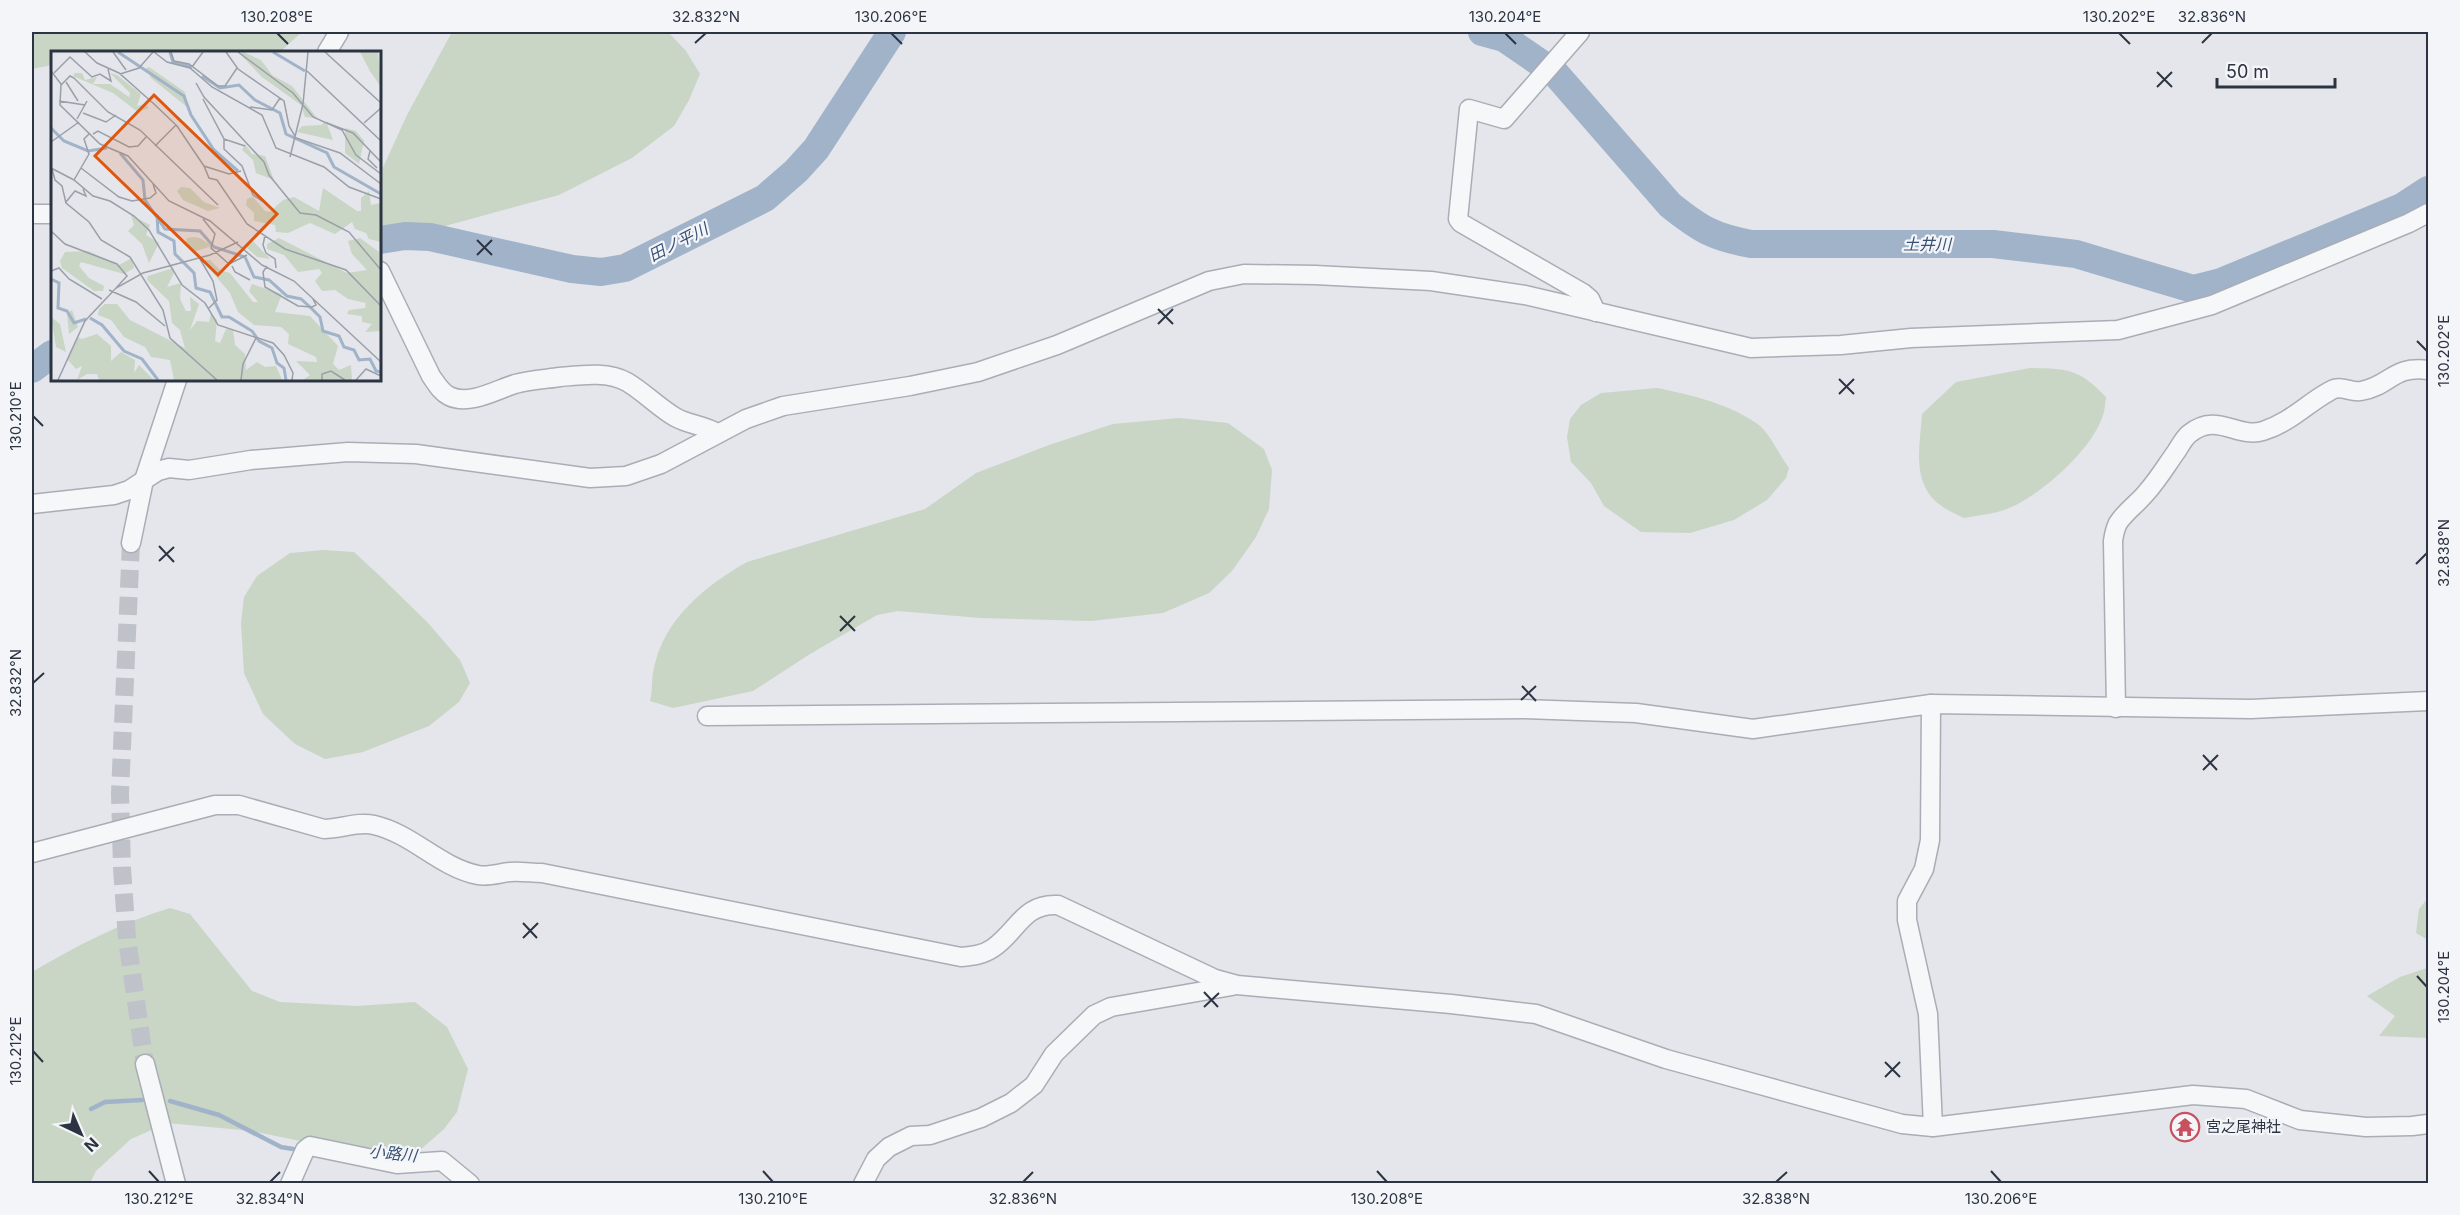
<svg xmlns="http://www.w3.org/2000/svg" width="2460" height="1215" viewBox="0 0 2460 1215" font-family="Inter,'Noto Sans JP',sans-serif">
<rect width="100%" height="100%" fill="#e4e6eb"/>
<!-- green -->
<g fill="#c9d5c5">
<polygon points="32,32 302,32 280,52 52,52 52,65 32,69"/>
<polygon points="452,32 668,32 686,51 700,74 689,100 674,126 632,158 559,195 434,229 380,235 380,174 407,115"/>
<path d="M 2030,368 C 2068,369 2078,368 2106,397 C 2105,403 2105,410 2103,415 C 2093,449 2041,495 2009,508 C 1996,514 1979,515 1964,518 C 1956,514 1946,510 1939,504 C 1911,482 1920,445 1922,414 L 1956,382 Z"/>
<path d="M 1657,388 C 1692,395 1730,404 1759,425 C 1769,433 1781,457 1789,468 L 1786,478 L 1767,500 L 1734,520 L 1690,533 L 1641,532 L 1604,506 L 1591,483 L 1571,462 L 1567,437 L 1570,419 L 1581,405 L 1601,393 Z"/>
<path d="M 1179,418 L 1228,423 L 1264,449 L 1272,470 L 1269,509 L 1256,537 L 1232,571 L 1209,593 L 1163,613 L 1091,621 L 980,618 L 898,611 L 877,615 L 810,654 L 753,691 L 673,708 L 650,701 C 653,690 651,679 654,668 C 664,619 705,586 747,562 L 925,509 L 976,473 L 1049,445 L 1113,424 Z"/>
<polygon points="323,550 354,552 382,578 428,623 460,660 470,683 459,702 429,726 363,752 325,759 295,744 263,714 244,673 241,623 244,597 257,576 290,553"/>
<polygon points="2428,898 2428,940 2416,933 2419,909"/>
<path d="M 170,908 L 190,914 L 252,991 L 280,1002 L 357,1006 L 415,1002 L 447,1027 L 468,1069 L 457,1112 L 444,1129 L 420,1150 L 388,1159 L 252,1131 L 167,1123 L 131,1139 L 96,1171 L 90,1183 L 32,1183 L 32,972 C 76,946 120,923 170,908 Z"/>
<polygon points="2428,965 2428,1038 2379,1036 2395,1016 2367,996 2400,977 2427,968"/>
</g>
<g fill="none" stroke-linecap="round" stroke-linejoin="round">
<!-- stream -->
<g stroke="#a1b3c9" stroke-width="4.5">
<polyline points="170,1101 219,1115 281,1147 299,1150"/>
<polyline points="91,1109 105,1102 142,1100"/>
</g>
<!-- river -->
<g stroke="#a1b3c9" stroke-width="28">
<path d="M 1482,32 L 1504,38 L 1555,73 L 1670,205 C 1700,229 1713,237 1751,244 L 1993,244 L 2076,254 L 2193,289 L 2221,282 L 2402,207 L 2428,190"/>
<polyline points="380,240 405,236 430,237 572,269 601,272 625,268 765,198 796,171 816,149 892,32"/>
<polyline points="32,369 52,354"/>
</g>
<!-- minor-tunnel -->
<polyline stroke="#bfc2c9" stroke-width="18" stroke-dasharray="18 9" stroke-linecap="butt" points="131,543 120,793 122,868 127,939 145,1064"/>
<!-- minor casing -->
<g stroke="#a9adb5" stroke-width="21">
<g id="minor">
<polyline points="1580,32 1504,119 1469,109 1458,219 1461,223 1583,293 1590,299 1596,312"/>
<polyline points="327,52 339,32"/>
<polyline points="32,214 52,214"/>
<path d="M 380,271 L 431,376 C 436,383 441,392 449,396 C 469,406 496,390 515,384 C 529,380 546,379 560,377 C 581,375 608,371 627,382 C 644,392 658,407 675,417 C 689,425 704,425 717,433"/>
<polyline points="32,504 114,495 129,490 158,471 169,468 189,470 251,460 348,452 416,454 590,478 626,476 661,464 746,419 783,406 910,386 978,372 1057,345 1209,281 1244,274 1315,275 1431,281 1525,295 1751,348 1841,345 1911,338 2118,330 2212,305 2409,223 2428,213"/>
<polyline points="131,543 144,480 177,380"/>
<polyline points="1931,704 1930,840 1924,869 1907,901 1907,920 1928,1014 1933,1127"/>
<path d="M 2116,708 L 2113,541 C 2114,534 2115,529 2118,523 C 2125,512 2138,503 2146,493 C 2157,481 2166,466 2176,452 C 2180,446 2184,438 2189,434 C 2217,411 2237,439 2263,431 C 2291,422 2306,404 2330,391 C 2341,384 2350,393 2361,391 C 2390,386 2393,365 2428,370"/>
<polyline points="707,716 1524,709 1636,713 1753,729 1931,704 2251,709 2428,701"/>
<path d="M 32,853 L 215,805 L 239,805 L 324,829 C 341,829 358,821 374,825 C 413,834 439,867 478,875 C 488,877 500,873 510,872 C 520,871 532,873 542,873 L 961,957 C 972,956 983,955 993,948 C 1018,931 1023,903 1058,905 L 1215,979 L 1237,985 L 1451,1004 L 1536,1014 L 1666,1059 L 1902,1124 L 1933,1127 L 2193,1095 L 2246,1099 L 2300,1120 L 2366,1127 L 2412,1126 L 2428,1124"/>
<polyline points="145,1064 176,1184"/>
<polyline points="290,1184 305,1150 310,1146 397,1164 442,1161 470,1184"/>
<polyline points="863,1184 876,1159 889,1147 911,1136 930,1135 981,1118 1011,1103 1034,1085 1054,1054 1094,1015 1111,1007 1232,986"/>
</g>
</g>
<!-- minor -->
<use href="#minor" stroke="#f6f7f9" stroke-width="18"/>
</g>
<!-- ticks -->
<path fill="none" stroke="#2c3443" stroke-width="2" d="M 277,33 L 288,44M 891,33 L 902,44M 1505,33 L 1516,44M 2119,33 L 2130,44M 695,43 L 706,33M 2202,43 L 2212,33M 2157,72 L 2172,87M 2157,87 L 2172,72M 477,240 L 492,255M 477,255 L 492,240M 1158,309 L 1173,324M 1158,324 L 1173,309M 2417,341 L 2427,351M 1839,379 L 1854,394M 1839,394 L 1854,379M 33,416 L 43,426M 159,546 L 174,562M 159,561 L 174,547M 2416,564 L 2427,553M 840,616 L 855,631M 840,631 L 855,616M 33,683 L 44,673M 1522,686 L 1536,701M 1521,700 L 1536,686M 2203,755 L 2217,770M 2203,770 L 2218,755M 523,923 L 537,938M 523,938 L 538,923M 2417,976 L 2427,987M 1204,992 L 1218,1007M 1204,1007 L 1219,993M 33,1051 L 43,1062M 1885,1062 L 1900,1077M 1885,1077 L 1900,1062M 149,1171 L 159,1182M 763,1171 L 773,1182M 1377,1171 L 1387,1182M 1991,1171 L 2001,1182M 270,1182 L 280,1172M 1023,1182 L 1033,1172M 1776,1182 L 1787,1172"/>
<!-- icons -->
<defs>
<g id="temple-ring" transform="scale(1.5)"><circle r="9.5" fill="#f4f5f8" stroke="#c9505f" stroke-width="1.5"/><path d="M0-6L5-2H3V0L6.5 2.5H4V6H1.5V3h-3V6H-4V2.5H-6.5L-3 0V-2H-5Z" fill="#c9505f"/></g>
</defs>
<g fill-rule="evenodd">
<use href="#temple-ring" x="2185" y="1127"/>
</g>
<g text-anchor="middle" stroke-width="4.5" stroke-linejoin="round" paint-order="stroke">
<!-- poi labels -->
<g font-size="15" fill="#2c3443" stroke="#f4f5f8" text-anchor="start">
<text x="2206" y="1132">宮之尾神社</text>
</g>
<!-- water labels -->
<g font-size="16" font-style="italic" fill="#375275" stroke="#f4f5f8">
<text transform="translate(678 242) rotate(-27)" y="6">田ノ平川</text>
<text x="1927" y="250">土井川</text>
<text transform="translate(393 1153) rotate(6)" y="6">小路川</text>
</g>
</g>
<!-- overview -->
<g transform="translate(51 51)">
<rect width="330" height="330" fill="#e4e6eb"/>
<path d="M 192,1 L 210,9 L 221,24 L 241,35 L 266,67 L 254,66 L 250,54 L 211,26 L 189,3 ZM 309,1 L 327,1 L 330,36 L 319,20 ZM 98,16 L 134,41 L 136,56 L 100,27 L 95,17 ZM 24,22 L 31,22 L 34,29 L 46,26 L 42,33 L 59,33 L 78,46 L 79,42 L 59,22 L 66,24 L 90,43 L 86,55 L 94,53 L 98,57 L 87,61 L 62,42 L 22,25 ZM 275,70 L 282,89 L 246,81 L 251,75 L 270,74 ZM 294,77 L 305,80 L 313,90 L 308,113 L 294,102 ZM 194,93 L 201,103 L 214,105 L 223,129 L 205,122 L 202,109 L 191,99 ZM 130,136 L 139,137 L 153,151 L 169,157 L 157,160 L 132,149 L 126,140 ZM 272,137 L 306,160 L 310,160 L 310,147 L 318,140 L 320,154 L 330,152 L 330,191 L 318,188 L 315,182 L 304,178 L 301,171 L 284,183 L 259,172 L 237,182 L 225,181 L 224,174 L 203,170 L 203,162 L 195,154 L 196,148 L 202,146 L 214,160 L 219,161 L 232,149 L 243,146 L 268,160 ZM 80,164 L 99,174 L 95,184 L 108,192 L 98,212 L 91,193 L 77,180 L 83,174 ZM 143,186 L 149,187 L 161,195 L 142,201 L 135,191 L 136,187 ZM 228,187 L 296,222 L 316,219 L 301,203 L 297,190 L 309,187 L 328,201 L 330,280 L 314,281 L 321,273 L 311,271 L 311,265 L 296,263 L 298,259 L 314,257 L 315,252 L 297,248 L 284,239 L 271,240 L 264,230 L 271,222 L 268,218 L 247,221 L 233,204 L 216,198 L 216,193 ZM 198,190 L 202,190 L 219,208 L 206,206 L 196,197 ZM 37,200 L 68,214 L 81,207 L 83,217 L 73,223 L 30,211 L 28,215 L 38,227 L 53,235 L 52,240 L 43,240 L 11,217 L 9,210 L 14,201 ZM 151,209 L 159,209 L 169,219 L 179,222 L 202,251 L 207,251 L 198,240 L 201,233 L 231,243 L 224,261 L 259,265 L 287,295 L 282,313 L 288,319 L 300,314 L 301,329 L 252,329 L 259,324 L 245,310 L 266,311 L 265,306 L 237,293 L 238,283 L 230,276 L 203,274 L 187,261 L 179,242 ZM 122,217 L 123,222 L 116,236 L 130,232 L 129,248 L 135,260 L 140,260 L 139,246 L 148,253 L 139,279 L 146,270 L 158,271 L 160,262 L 166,269 L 164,290 L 169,292 L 175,278 L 182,279 L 184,294 L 194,303 L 195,319 L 206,311 L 214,316 L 225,315 L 231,329 L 123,329 L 119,309 L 100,306 L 94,296 L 73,286 L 60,269 L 47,264 L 48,258 L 54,253 L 66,253 L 79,269 L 134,297 L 129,279 L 121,272 L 118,250 L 96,229 L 97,225 ZM 21,259 L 27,276 L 18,283 L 16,262 ZM 0,266 L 9,273 L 15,301 L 5,296 ZM 46,283 L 60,295 L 60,310 L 70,301 L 84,309 L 83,322 L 88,314 L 103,329 L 48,329 L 46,323 L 36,323 L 26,329 L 31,315 L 25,318 L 16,308 L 26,286 L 31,288 Z" fill="#c9d5c5"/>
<path fill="none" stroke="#a1b3c9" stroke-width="3" d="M 67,1 L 133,45 L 140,64 L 163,99 L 187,120M 119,1 L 122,11 L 141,16M 222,1 L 254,20M 151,25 L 169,37 L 188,34 L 204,49 L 229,62 L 235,83 L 276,102 L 283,116 L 330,143M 0,77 L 13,90 L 37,100 L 56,97M 69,102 L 92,129 L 94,149 L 114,178 L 149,180 L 163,196 L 194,206 L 203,226 L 218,229 L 236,245 L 250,248 L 259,256M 106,164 L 107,181 L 123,190 L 124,203 L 143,222 L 145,237 L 159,241 L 171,266 L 178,266 L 201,280 L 208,290 L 221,297 L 226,312 L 233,317 L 235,329M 0,228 L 8,232 L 7,257 L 16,260 L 23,272 L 35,268M 259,256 L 269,266 L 272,280 L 288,285 L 293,296 L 303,299 L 308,309 L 319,308 L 325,320 L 330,321M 39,267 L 51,274 L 73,300 L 91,308 L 107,329"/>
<path fill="none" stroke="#9a9fa8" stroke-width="1.5" d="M 34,1 L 46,12 L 68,22 L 103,53 L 126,75 L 153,115 L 178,123 L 190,120M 62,1 L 75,19M 103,1 L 116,11 L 139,17 L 161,36 L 211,64 L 225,97 L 273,116 L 298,136 L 330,148M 120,1 L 123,10 L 138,13 L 167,35 L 174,35 L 186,17M 175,1 L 187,18 L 233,50 L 238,75 L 245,87 L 289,102 L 330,133M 187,1 L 242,42 L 262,66 L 291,79 L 305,104 L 330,123M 274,1 L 330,52M 141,16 L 152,1M 0,20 L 10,33 L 9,54 L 49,93 L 77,105 L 118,150 L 159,170 L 211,214 L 243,230 L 330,311M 256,20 L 330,90M 3,22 L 19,6 L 41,26 L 49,23 L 60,30 L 57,18M 69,23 L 88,17 L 102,1M 15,31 L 27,50M 145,32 L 153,46 L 213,111 L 218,124 L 249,162 L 265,164 L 298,181 L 330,219M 10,34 L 19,25 L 23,27 L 57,61 L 89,79 L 167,154M 152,48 L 173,88 L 173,98 L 191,115 L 202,144 L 217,154M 8,50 L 34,54M 199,56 L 221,59 L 229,47M 32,62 L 55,71 L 65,64M 26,68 L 36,50M 276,72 L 302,82 L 330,111M 313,72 L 330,57M 42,83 L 47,80 L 78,96 L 87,95 L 95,86M 173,88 L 194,95M 0,91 L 28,71M 104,95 L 125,74M 319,100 L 317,108 L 326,117M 239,106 L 252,53 L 257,1M 153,115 L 158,127 L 166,129 L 196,173 L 234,198 L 295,219 L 330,255M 0,117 L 23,129 L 42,145 L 59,150 L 83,165 L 98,179 L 131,234 L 154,252 L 167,274 L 222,292 L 233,304 L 242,322 L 241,329M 30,117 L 68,146 L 81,150 L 99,147 L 105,142 L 102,133M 1,118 L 4,129 L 11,135 L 15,152 L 38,171 L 50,189 L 79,206 L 112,259 L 119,287 L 166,329M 23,129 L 38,103 L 33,88 L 39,82M 15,151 L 24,140 L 35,145 L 32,138M 152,168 L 164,183 L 160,197 L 178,213 L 196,204M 0,180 L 14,193 L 66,213 L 76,225 L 65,237M 214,184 L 212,194 L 215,202 L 224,208 L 225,217M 149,208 L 162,230 L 166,249 L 158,257M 181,215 L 184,221 L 199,229M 216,215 L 212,221 L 214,236 L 247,255 L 261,256 L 265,254 L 262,248M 0,220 L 8,217 L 18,228 L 51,248M 58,239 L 85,251 L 114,275M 7,329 L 34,270 L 65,237 L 92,222 L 159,204 L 187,191M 190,329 L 192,313 L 205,287M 271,329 L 271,323 L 280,320 L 294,329M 305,329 L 315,318 L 330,325"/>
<path fill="#df570f" fill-opacity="0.15" stroke="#df570f" stroke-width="3" d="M 103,44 L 226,163 L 167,224 L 44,105 Z"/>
<rect width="330" height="330" fill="none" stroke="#2c3443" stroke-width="3"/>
</g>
<!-- border -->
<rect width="2460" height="1215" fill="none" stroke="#f4f5f8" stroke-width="66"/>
<!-- north arrow -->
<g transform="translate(81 1134) rotate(136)" stroke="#f4f5f8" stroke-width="4.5" paint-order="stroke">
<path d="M0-4.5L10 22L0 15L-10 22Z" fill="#2c3443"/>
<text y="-9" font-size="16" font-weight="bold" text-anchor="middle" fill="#2c3443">N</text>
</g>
<!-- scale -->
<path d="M2217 78v9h118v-9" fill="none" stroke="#2c3443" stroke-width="3"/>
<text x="2226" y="78" font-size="18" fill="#2c3443" stroke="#f4f5f8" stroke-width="4.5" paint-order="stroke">50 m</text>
<rect x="33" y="33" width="2394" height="1149" fill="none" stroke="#2c3443" stroke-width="2"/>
<g font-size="15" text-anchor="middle" fill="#2c3443">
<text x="277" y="22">130.208°E</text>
<text x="706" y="22">32.832°N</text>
<text x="891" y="22">130.206°E</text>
<text x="1505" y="22">130.204°E</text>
<text x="2119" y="22">130.202°E</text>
<text x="2212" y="22">32.836°N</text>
<text transform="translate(2444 351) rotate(-90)" y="5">130.202°E</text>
<text transform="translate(16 416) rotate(-90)" y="5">130.210°E</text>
<text transform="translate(2444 553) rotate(-90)" y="5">32.838°N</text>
<text transform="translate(16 683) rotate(-90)" y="5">32.832°N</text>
<text transform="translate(2444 987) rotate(-90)" y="5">130.204°E</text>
<text transform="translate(16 1051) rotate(-90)" y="5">130.212°E</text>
<text x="159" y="1204">130.212°E</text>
<text x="270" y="1204">32.834°N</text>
<text x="773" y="1204">130.210°E</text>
<text x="1023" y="1204">32.836°N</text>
<text x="1387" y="1204">130.208°E</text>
<text x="1776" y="1204">32.838°N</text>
<text x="2001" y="1204">130.206°E</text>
</g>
</svg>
